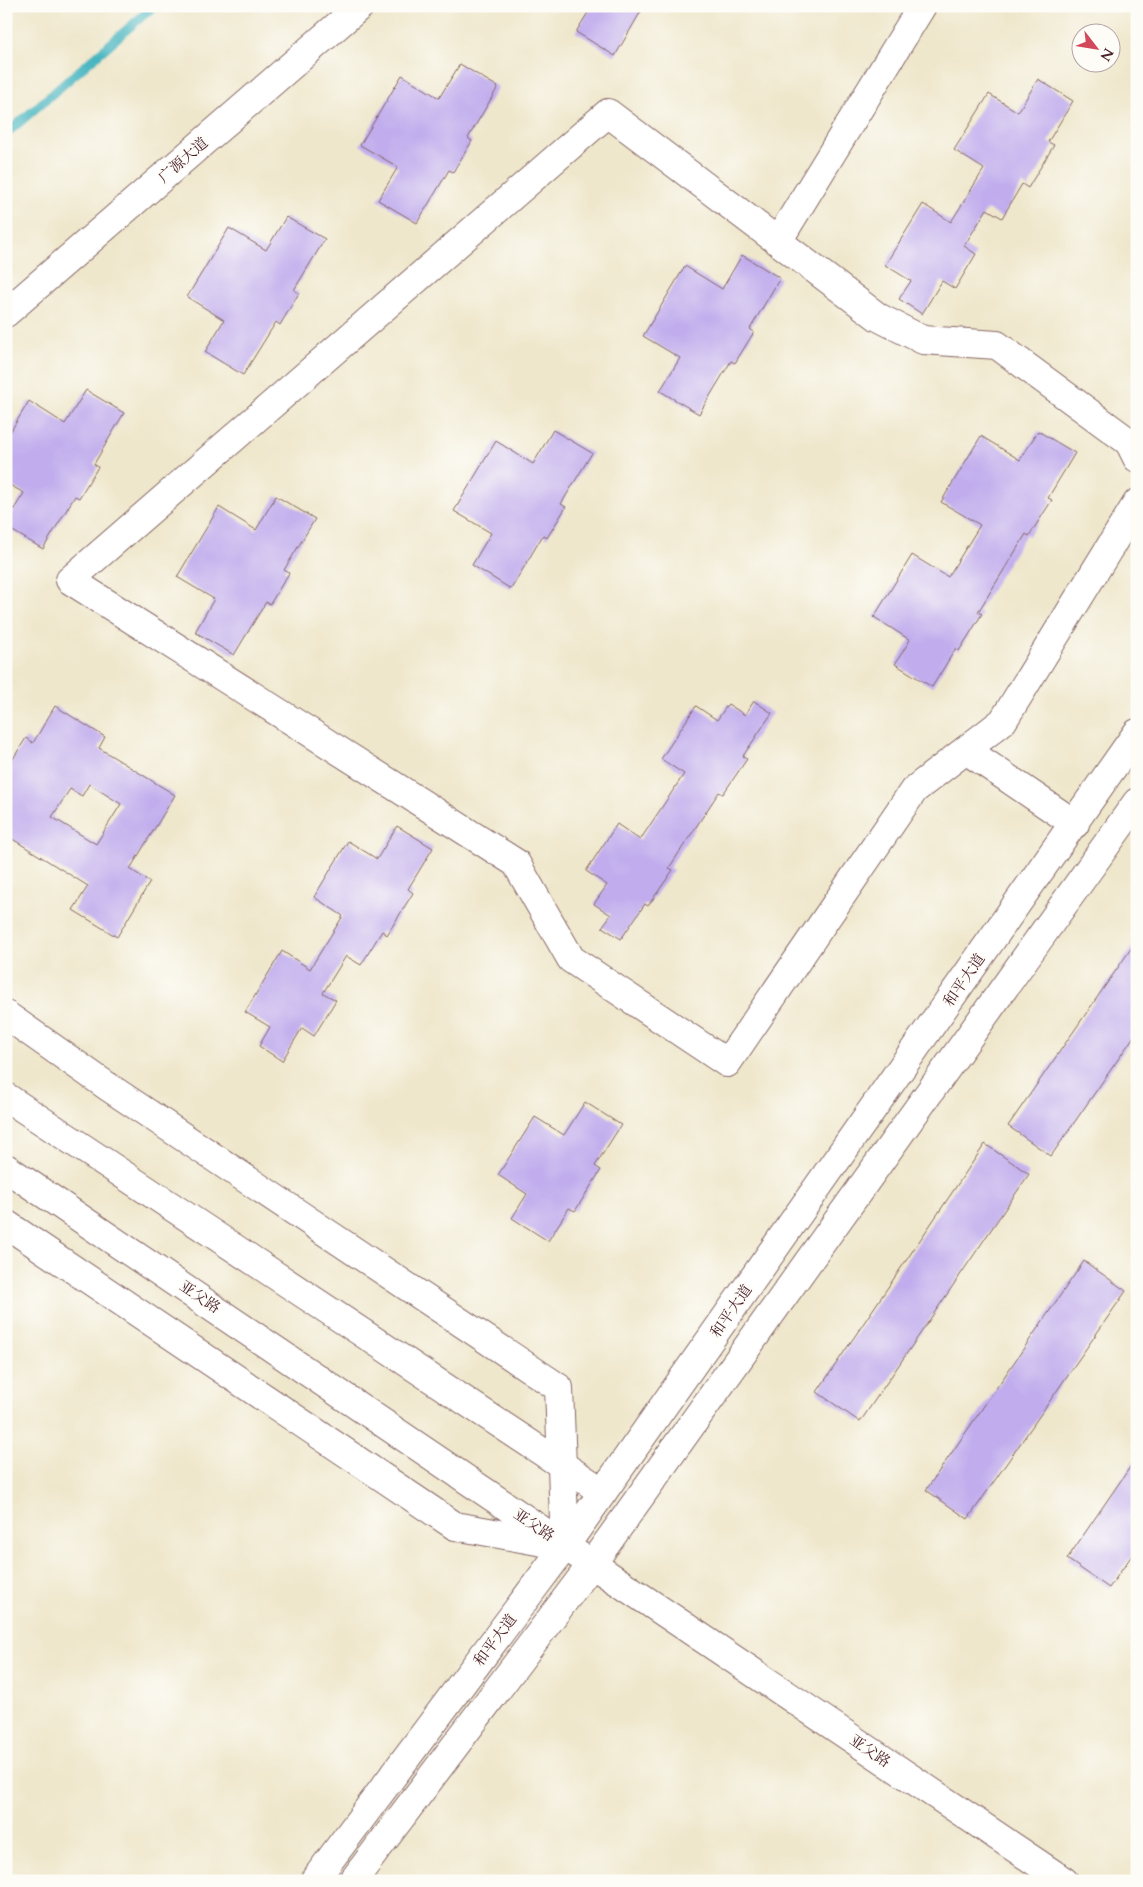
<svg xmlns="http://www.w3.org/2000/svg" width="1143" height="1887" viewBox="0 0 1143 1887" font-family="Cardo,'Noto Serif SC',serif">
<rect width="100%" height="100%" fill="#fdfcf7"/>
<filter id="ink" filterUnits="userSpaceOnUse"><feTurbulence type="fractalNoise" baseFrequency=".02" numOctaves="2"/><feDisplacementMap in="SourceGraphic" scale="10" xChannelSelector="R" yChannelSelector="G"/><feConvolveMatrix kernelMatrix="1 2 1 2 8 2 1 2 1" color-interpolation-filters="sRGB"/></filter>
<filter id="wash" filterUnits="userSpaceOnUse"><feTurbulence type="fractalNoise" baseFrequency=".0096" numOctaves="4" result="noise"/><feDisplacementMap in="SourceGraphic" scale="20" xChannelSelector="R" yChannelSelector="G"/><feGaussianBlur stdDeviation="1.12" result="paint"/><feColorMatrix in="noise" values="0 0 0 0 0 0 0 0 0 0 0 0 0 0 0 0 0 1.4 0 .05"/><feComposite in="paint" operator="in"/></filter>
<g filter="url(#wash)">
<rect width="100%" height="100%" fill="#efe7cc"/>
<g fill="none" stroke-linecap="round" stroke-linejoin="round">
<!-- stream -->
<polyline stroke="#46b5c0" stroke-width="9" points="6,134 154,6"/>
</g>
<g id="blocks">
<!-- building -->
<g fill="#c1aded" fill-rule="evenodd">
<polygon points="592,6 644,6 615,56 576,32"/>
<polygon points="460,64 498,87 468,138 472,141 453,172 449,170 417,223 378,200 398,167 360,145 402,75 439,98"/>
<polygon points="1038,79 1073,101 1048,142 1054,145 1028,188 1022,184 1002,218 987,209 964,246 976,254 955,289 942,281 922,314 899,299 911,281 885,265 923,204 951,222 984,169 954,150 989,94 1018,112"/>
<polygon points="286,217 325,239 294,290 299,293 280,325 276,322 243,375 205,352 224,320 187,297 229,228 266,250"/>
<polygon points="742,255 780,278 750,329 754,332 735,363 731,361 699,414 660,391 680,358 643,336 685,266 722,289"/>
<polygon points="86,390 124,413 94,464 98,467 79,498 75,496 43,549 6,527 6,522 24,493 6,483 6,439 29,401 65,424"/>
<polygon points="553,430 592,453 561,504 566,507 547,538 543,535 511,589 472,565 491,533 454,511 496,441 533,464"/>
<polygon points="1038,431 1075,453 1048,498 1052,500 1029,536 1026,534 978,612 982,614 959,651 956,648 932,687 895,664 910,640 874,617 912,555 948,577 980,525 941,502 981,436 1020,460"/>
<polygon points="276,496 315,519 284,570 289,573 270,604 266,602 234,655 195,632 214,599 177,577 219,507 256,530"/>
<polygon points="754,701 772,713 743,756 747,759 723,794 719,792 669,868 673,870 648,906 645,904 621,939 602,927 611,915 594,904 607,885 586,871 617,824 640,840 684,774 661,759 696,706 717,720 728,704 745,715"/>
<path d="M 55,706 L 105,737 L 99,748 L 175,795 L 130,869 L 150,882 L 117,937 L 73,910 L 88,886 L 6,835 L 6,770 L 26,738 L 33,743 ZM 89,784 L 121,804 L 96,844 L 52,817 L 70,789 L 82,796 Z"/>
<polygon points="397,826 433,848 408,889 413,893 387,935 382,931 361,965 346,956 323,993 336,1000 314,1036 302,1028 282,1061 259,1046 270,1027 245,1012 282,951 310,969 326,943 343,916 314,897 348,841 377,859"/>
<polygon points="1137,940 1137,1032 1051,1156 1008,1126"/>
<polygon points="585,1102 621,1125 595,1166 601,1170 575,1211 569,1208 548,1241 512,1218 527,1194 498,1175 535,1117 564,1135"/>
<polygon points="985,1144 1029,1174 860,1422 817,1392"/>
<polygon points="1084,1261 1126,1291 968,1519 926,1490"/>
<polygon points="1137,1457 1137,1548 1109,1588 1067,1559"/>
</g>
</g>
</g>
<g filter="url(#ink)">
<use href="#blocks" fill-opacity="0" stroke="#846563" stroke-width="1"/>
<g fill="none" stroke-linecap="round" stroke-linejoin="round">
<!-- street casing -->
<g stroke="#846563" stroke-width="30">
<g id="street">
<polyline points="778,241 922,6"/>
<polyline points="1137,458 1129,442 997,345 923,340 878,317 608,113 70,580 516,863 571,959 727,1063 914,790 1003,721 1137,503"/>
<polyline points="966,750 1075,824"/>
</g>
</g>
<!-- secondary casing -->
<g stroke="#846563" stroke-width="30">
<g id="secondary">
<polyline points="6,313 360,6"/>
<polyline points="6,1015 107,1086 559,1388 565,1546"/>
<polyline points="6,1224 455,1526 565,1546 1064,1881"/>
<polyline points="314,1881 565,1546 1137,733"/>
<polyline points="353,1881 592,1564 1137,802"/>
</g>
</g>
<!-- primary casing -->
<g stroke="#846563" stroke-width="30">
<g id="primary">
<polyline points="6,1097 603,1492"/>
<polyline points="6,1168 565,1546"/>
</g>
</g>
<!-- street -->
<use href="#street" stroke="#fff" stroke-width="28"/>
<!-- secondary -->
<use href="#secondary" stroke="#fff" stroke-width="28"/>
<!-- primary -->
<use href="#primary" stroke="#fff" stroke-width="28"/>
</g>
</g>
<g text-anchor="middle" stroke-width="4" stroke-linejoin="round" paint-order="stroke">
<!-- street labels -->
<g font-size="15" fill="#4a1f2b" stroke="#fdfcf7">
<text transform="translate(183 160) rotate(-41)" y="5">广源大道</text>
<text transform="translate(964 980) rotate(-55)" y="5">和平大道</text>
<text transform="translate(200 1297) rotate(34)" y="5">亚父路</text>
<text transform="translate(731 1311) rotate(-55)" y="5">和平大道</text>
<text transform="translate(534 1525) rotate(34)" y="5">亚父路</text>
<text transform="translate(495 1640) rotate(-53)" y="5">和平大道</text>
<text transform="translate(870 1751) rotate(34)" y="5">亚父路</text>
</g>
</g>
<!-- margin -->
<rect width="1143" height="1887" fill="none" stroke="#fdfcf7" stroke-width="25"/>
<!-- north arrow -->
<g transform="translate(1096 48) rotate(121)"><circle r="24" fill="#fdfcf7" stroke="#b5a4a5"/>
<path d="M0-4L9 19L0 12L-9 19Z" fill="#d1495b"/>
<text y="-8" font-size="14" font-weight="bold" text-anchor="middle" fill="#4a1f2b">N</text>
</g>
</svg>
